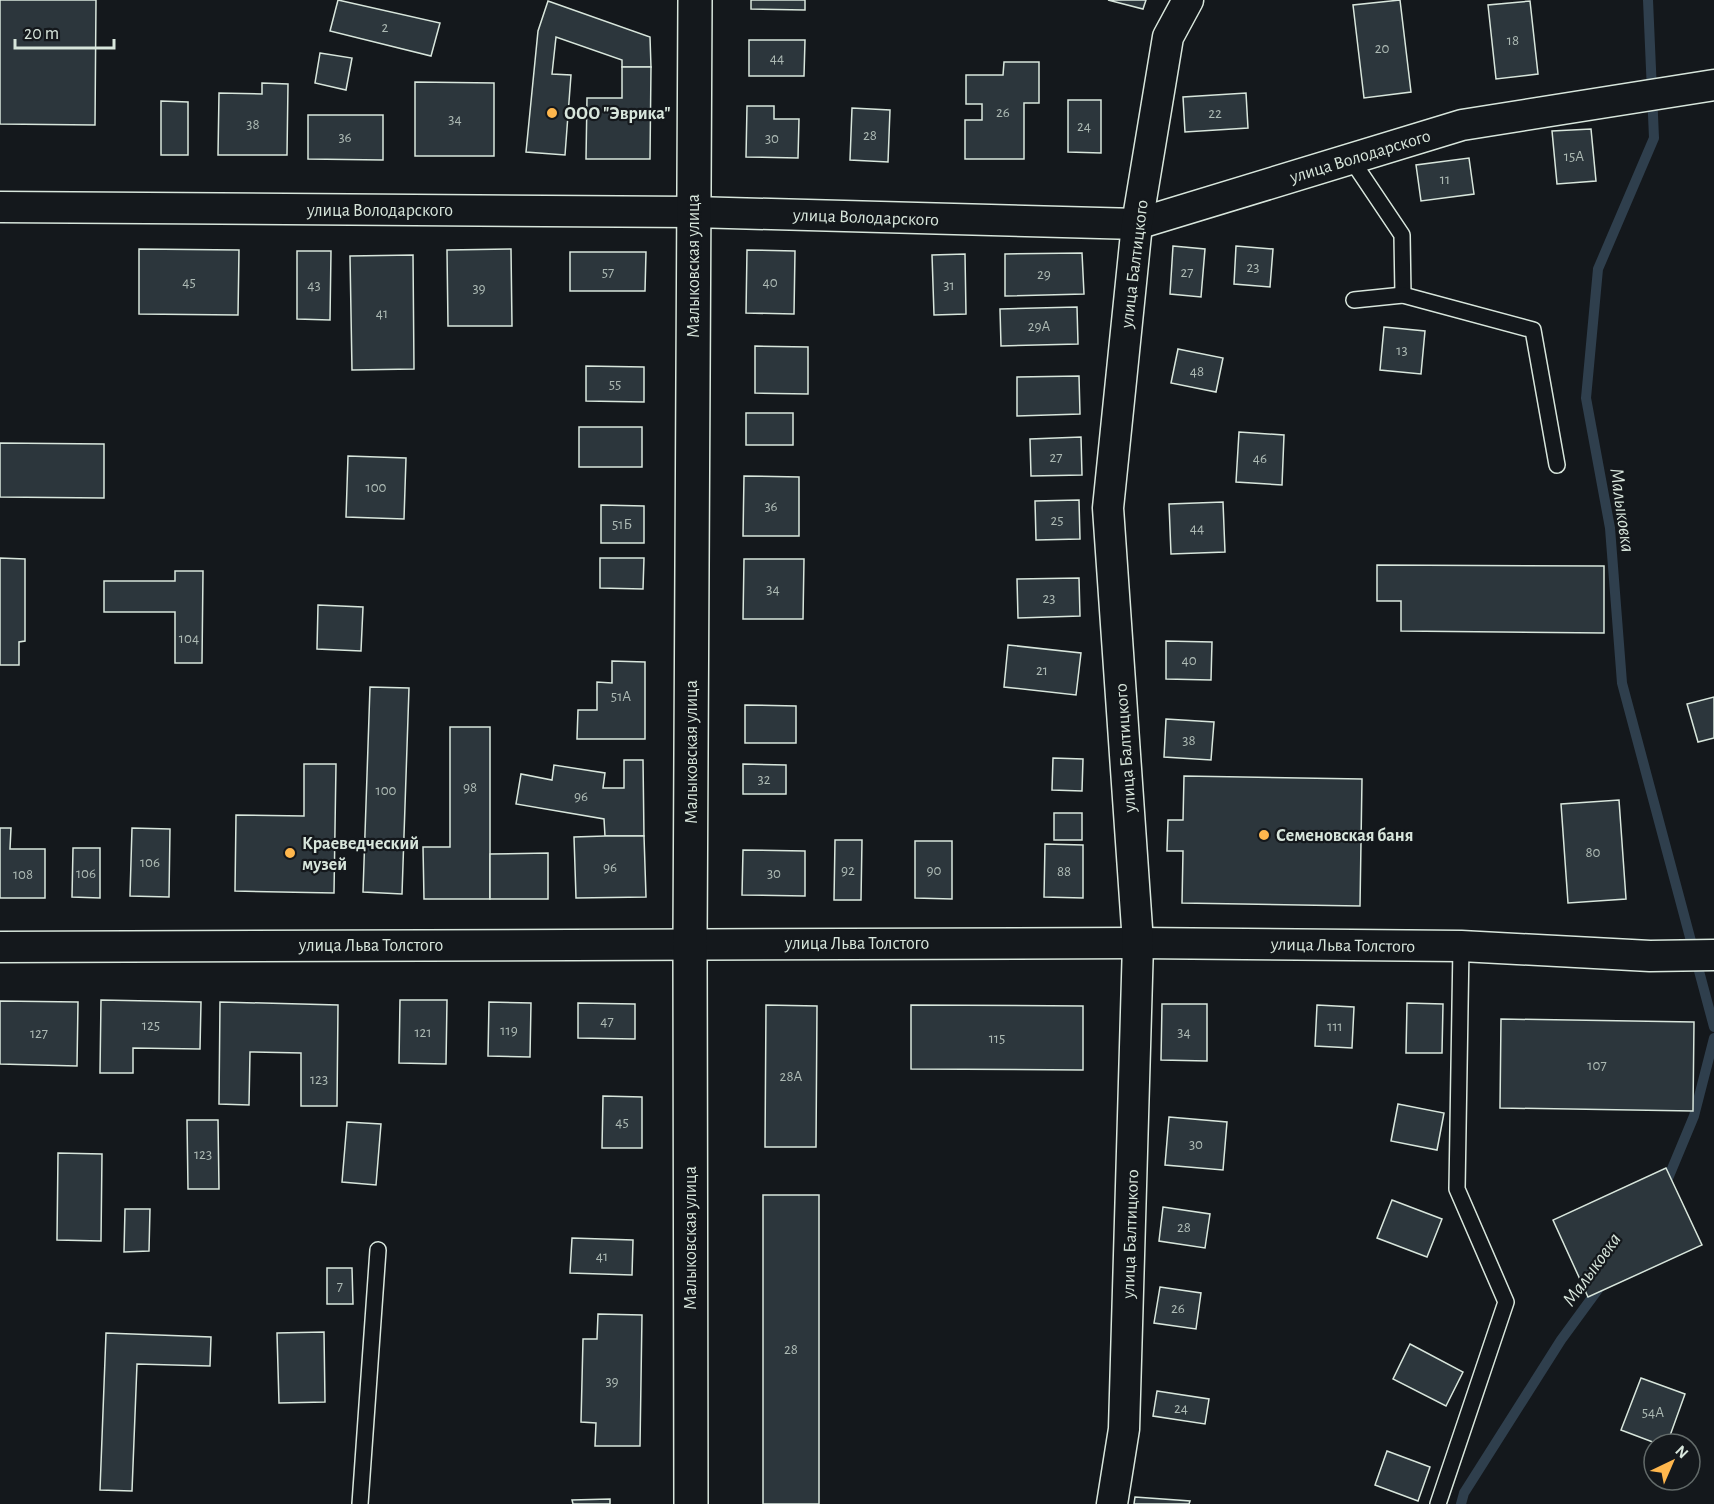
<svg xmlns="http://www.w3.org/2000/svg" width="1714" height="1504" viewBox="0 0 1714 1504" font-family="'Alegreya Sans',sans-serif">
<rect width="100%" height="100%" fill="#14181c"/>
<g fill="none" stroke-linecap="round" stroke-linejoin="round">
<!-- stream -->
<g stroke="#2f3f4d" stroke-width="10">
<polyline points="1648,0 1654,138 1598,269 1586,398 1610,528 1622,683 1714,1027"/>
<polyline points="1664,1188 1694,1116 1714,1038"/>
<polyline points="1461,1504 1464,1493 1561,1340 1602,1284"/>
</g>
</g>
<!-- building -->
<g fill="#2c363c" stroke="#d8e6dc" stroke-width="1.5">
<polygon points="0,0 96,0 95,125 0,124"/>
<polygon points="338,0 440,23 431,56 330,31"/>
<polygon points="751,0 805,0 805,10 751,9"/>
<polygon points="1108,0 1146,0 1143,9"/>
<polygon points="1400,0 1411,92 1364,98 1353,5"/>
<polygon points="548,1 650,37 651,67 622,67 622,60 556,37 552,74 571,75 565,155 526,152 538,31"/>
<polygon points="1530,1 1538,74 1496,79 1488,5"/>
<polygon points="749,40 805,40 804,76 749,76"/>
<polygon points="320,53 352,58 346,90 315,83"/>
<polygon points="1004,62 1039,62 1039,103 1024,103 1024,159 965,159 965,120 982,120 982,104 966,104 966,75 1003,75"/>
<polygon points="622,67 651,67 650,159 586,159 587,98 622,98"/>
<polygon points="415,82 494,83 494,156 415,156"/>
<polygon points="262,83 288,84 287,155 218,155 219,93 262,94"/>
<polygon points="1246,93 1248,128 1185,132 1183,97"/>
<polygon points="1068,100 1101,100 1101,153 1068,152"/>
<polygon points="161,101 188,102 188,155 161,155"/>
<polygon points="747,106 774,106 774,119 799,119 798,158 746,157"/>
<polygon points="852,108 890,110 888,162 850,160"/>
<polygon points="308,115 383,115 383,160 308,159"/>
<polygon points="1591,129 1596,181 1557,184 1552,131"/>
<polygon points="1469,158 1474,194 1421,201 1416,165"/>
<polygon points="1173,246 1205,249 1201,297 1170,294"/>
<polygon points="1236,246 1273,249 1270,287 1234,284"/>
<polygon points="139,249 239,250 238,315 139,314"/>
<polygon points="511,249 512,326 448,326 447,250"/>
<polygon points="747,250 795,251 794,314 746,313"/>
<polygon points="297,251 331,251 330,320 297,319"/>
<polygon points="570,252 646,252 645,291 570,291"/>
<polygon points="1082,253 1084,294 1005,296 1005,254"/>
<polygon points="965,254 966,314 934,315 932,255"/>
<polygon points="413,255 414,369 352,370 350,256"/>
<polygon points="1077,307 1078,344 1001,346 1000,309"/>
<polygon points="1384,327 1425,331 1421,374 1380,370"/>
<polygon points="755,346 808,347 808,394 755,393"/>
<polygon points="1178,349 1223,358 1216,392 1171,383"/>
<polygon points="586,366 644,367 644,402 586,401"/>
<polygon points="1079,376 1080,414 1017,416 1017,377"/>
<rect x="746" y="413" width="47" height="32"/>
<rect x="579" y="427" width="63" height="40"/>
<polygon points="1239,432 1284,435 1282,485 1236,482"/>
<polygon points="1081,437 1082,475 1031,476 1030,439"/>
<polygon points="0,443 104,444 104,498 0,497"/>
<polygon points="348,456 406,458 404,519 346,517"/>
<polygon points="744,476 799,477 799,536 743,536"/>
<polygon points="1079,500 1080,539 1036,540 1035,501"/>
<polygon points="1223,502 1225,552 1171,554 1169,504"/>
<polygon points="601,505 644,506 644,543 601,543"/>
<polygon points="0,558 25,559 25,641 19,642 19,665 0,665"/>
<polygon points="600,558 644,558 643,589 600,588"/>
<polygon points="744,559 804,559 803,619 743,619"/>
<polygon points="1377,565 1604,566 1604,633 1401,631 1401,601 1377,601"/>
<polygon points="175,571 203,571 202,663 175,663 175,612 104,612 104,581 175,581"/>
<polygon points="1079,578 1080,616 1018,618 1017,579"/>
<polygon points="318,605 363,607 361,651 317,649"/>
<polygon points="1166,641 1212,642 1211,680 1166,679"/>
<polygon points="1008,645 1081,653 1076,695 1004,687"/>
<polygon points="612,661 645,662 645,739 577,739 578,710 597,710 597,682 612,683"/>
<polygon points="370,687 409,688 402,894 363,892"/>
<polygon points="1714,697 1714,738 1698,742 1687,704"/>
<polygon points="745,705 796,706 796,743 745,743"/>
<polygon points="1166,719 1214,722 1211,760 1164,757"/>
<polygon points="450,727 490,727 490,899 424,899 423,847 450,847"/>
<polygon points="1053,758 1083,759 1082,791 1052,790"/>
<polygon points="624,760 643,760 644,836 605,836 604,819 516,804 521,774 552,780 554,765 605,773 603,788 624,788"/>
<polygon points="304,764 336,764 334,893 235,891 236,815 304,816"/>
<polygon points="743,764 786,765 786,794 743,794"/>
<polygon points="1184,776 1362,779 1360,906 1182,903 1183,851 1167,851 1168,820 1183,820"/>
<polygon points="1619,800 1626,899 1568,903 1561,804"/>
<rect x="1054" y="813" width="28" height="27"/>
<polygon points="0,828 11,828 10,849 45,849 45,898 0,898"/>
<polygon points="132,828 170,829 169,897 130,896"/>
<polygon points="605,836 644,836 646,897 576,898 574,837"/>
<polygon points="835,840 862,840 861,900 834,900"/>
<polygon points="915,841 952,841 952,899 915,898"/>
<polygon points="1045,844 1083,845 1083,898 1044,897"/>
<polygon points="73,848 100,848 100,898 72,897"/>
<polygon points="743,850 805,851 805,896 742,895"/>
<polygon points="548,853 548,899 490,899 490,854"/>
<polygon points="101,1000 201,1002 200,1049 133,1048 133,1073 100,1073"/>
<polygon points="400,1000 447,1000 446,1064 399,1063"/>
<polygon points="0,1001 78,1002 77,1066 0,1064"/>
<polygon points="220,1002 338,1005 337,1106 301,1106 301,1053 250,1052 249,1105 219,1104"/>
<polygon points="489,1002 531,1003 530,1057 488,1056"/>
<polygon points="578,1003 635,1004 635,1039 578,1038"/>
<polygon points="1407,1003 1443,1004 1442,1053 1406,1053"/>
<polygon points="1162,1004 1207,1004 1207,1061 1161,1060"/>
<polygon points="766,1005 817,1006 816,1147 765,1147"/>
<polygon points="911,1005 1083,1006 1083,1070 911,1069"/>
<polygon points="1317,1005 1354,1007 1352,1048 1315,1046"/>
<polygon points="1501,1019 1694,1022 1693,1111 1500,1108"/>
<polygon points="603,1096 642,1097 642,1148 602,1148"/>
<polygon points="1398,1104 1444,1113 1437,1150 1391,1141"/>
<polygon points="1169,1117 1227,1122 1223,1170 1165,1165"/>
<polygon points="187,1120 218,1120 219,1189 188,1189"/>
<polygon points="347,1122 381,1124 376,1185 342,1182"/>
<polygon points="58,1153 102,1154 101,1241 57,1240"/>
<polygon points="1666,1168 1702,1245 1588,1297 1553,1220"/>
<rect x="763" y="1195" width="56" height="309"/>
<polygon points="1392,1200 1442,1219 1427,1257 1377,1238"/>
<polygon points="1163,1207 1210,1214 1205,1248 1159,1241"/>
<polygon points="125,1209 150,1209 149,1251 124,1252"/>
<polygon points="572,1238 633,1240 632,1275 570,1273"/>
<polygon points="327,1268 352,1268 353,1304 327,1304"/>
<polygon points="1160,1287 1201,1293 1196,1329 1154,1323"/>
<polygon points="598,1314 642,1315 640,1446 595,1446 596,1423 581,1422 583,1339 597,1339"/>
<polygon points="324,1332 325,1402 279,1403 277,1333"/>
<polygon points="106,1333 211,1337 210,1366 137,1364 132,1491 100,1490"/>
<polygon points="1410,1344 1463,1372 1446,1406 1393,1379"/>
<polygon points="1641,1378 1685,1394 1667,1444 1658,1444 1621,1430"/>
<polygon points="1157,1391 1209,1399 1205,1424 1153,1416"/>
<polygon points="1387,1451 1430,1467 1418,1501 1375,1485"/>
<polygon points="1135,1497 1190,1501 1189,1504 1134,1504"/>
<polygon points="610,1499 610,1504 573,1504 572,1500"/>
</g>
<g fill="none" stroke-linecap="round" stroke-linejoin="round">
<!-- lane casing -->
<g stroke="#d8e6dc" stroke-width="18">
<g id="lane">
<polyline points="1351,159 1402,235 1403,295"/>
<polyline points="1354,300 1403,295 1533,330 1557,465"/>
<polyline points="360,1504 378,1250"/>
<polyline points="1438,1504 1506,1302 1457,1189 1461,946"/>
</g>
</g>
<!-- street casing -->
<g stroke="#d8e6dc" stroke-width="33">
<g id="street">
<polyline points="0,207 693,212 1137,224 1462,125 1714,85"/>
<polyline points="0,947 1138,943 1461,946 1650,956 1714,955"/>
<polyline points="1112,1504 1124,1429 1138,943 1108,508 1137,224 1168,37 1188,0"/>
</g>
</g>
<!-- secondary casing -->
<g stroke="#d8e6dc" stroke-width="36">
<polyline id="secondary" points="691,1504 690,943 695,0"/>
</g>
<!-- lane -->
<use href="#lane" stroke="#14181c" stroke-width="15"/>
<!-- street -->
<use href="#street" stroke="#14181c" stroke-width="30"/>
<!-- secondary -->
<use href="#secondary" stroke="#14181c" stroke-width="33"/>
</g>
<!-- markers -->
<g fill="#ffb74d" stroke="#14181c" stroke-width="2">
<circle cx="552" cy="113" r="6"/>
<circle cx="1264" cy="835" r="6"/>
<circle cx="290" cy="853" r="6"/>
</g>
<g text-anchor="middle" stroke-width="4.5" stroke-linejoin="round" paint-order="stroke">
<!-- number labels -->
<g font-size="15" fill="#adbab4">
<text x="385" y="32">2</text>
<text x="1513" y="45">18</text>
<text x="1382" y="53">20</text>
<text x="777" y="63">44</text>
<text x="1003" y="117">26</text>
<text x="1215" y="118">22</text>
<text x="455" y="124">34</text>
<text x="253" y="129">38</text>
<text x="1084" y="131">24</text>
<text x="870" y="140">28</text>
<text x="345" y="142">36</text>
<text x="772" y="143">30</text>
<text x="1574" y="161">15А</text>
<text x="1445" y="184">11</text>
<text x="1253" y="272">23</text>
<text x="608" y="277">57</text>
<text x="1187" y="277">27</text>
<text x="1044" y="279">29</text>
<text x="189" y="287">45</text>
<text x="770" y="287">40</text>
<text x="314" y="290">43</text>
<text x="949" y="290">31</text>
<text x="479" y="293">39</text>
<text x="382" y="318">41</text>
<text x="1039" y="331">29А</text>
<text x="1402" y="355">13</text>
<text x="1197" y="376">48</text>
<text x="615" y="389">55</text>
<text x="1056" y="462">27</text>
<text x="1260" y="463">46</text>
<text x="376" y="492">100</text>
<text x="771" y="511">36</text>
<text x="1057" y="525">25</text>
<text x="622" y="529">51Б</text>
<text x="1197" y="533">44</text>
<text x="773" y="594">34</text>
<text x="1049" y="603">23</text>
<text x="189" y="643">104</text>
<text x="1189" y="665">40</text>
<text x="1042" y="675">21</text>
<text x="621" y="701">51А</text>
<text x="1189" y="745">38</text>
<text x="764" y="784">32</text>
<text x="470" y="792">98</text>
<text x="386" y="795">100</text>
<text x="581" y="801">96</text>
<text x="1593" y="857">80</text>
<text x="150" y="867">106</text>
<text x="610" y="872">96</text>
<text x="848" y="875">92</text>
<text x="934" y="875">90</text>
<text x="1064" y="876">88</text>
<text x="86" y="878">106</text>
<text x="774" y="878">30</text>
<text x="23" y="879">108</text>
<text x="607" y="1026">47</text>
<text x="151" y="1030">125</text>
<text x="1335" y="1031">111</text>
<text x="509" y="1035">119</text>
<text x="423" y="1037">121</text>
<text x="1184" y="1037">34</text>
<text x="39" y="1038">127</text>
<text x="997" y="1043">115</text>
<text x="1597" y="1070">107</text>
<text x="791" y="1081">28А</text>
<text x="319" y="1084">123</text>
<text x="622" y="1127">45</text>
<text x="1196" y="1149">30</text>
<text x="203" y="1159">123</text>
<text x="1184" y="1232">28</text>
<text x="602" y="1261">41</text>
<text x="340" y="1291">7</text>
<text x="1178" y="1313">26</text>
<text x="791" y="1354">28</text>
<text x="612" y="1386">39</text>
<text x="1181" y="1413">24</text>
<text x="1653" y="1417">54А</text>
</g>
<!-- poi labels -->
<g font-size="18" font-weight="bold" fill="#d8e6dc" stroke="#14181c" text-anchor="start">
<text x="564" y="119">ООО "Эврика"</text>
<text x="1276" y="841">Семеновская баня</text>
<text x="302" y="849">Краеведческий<tspan x="302" dy="21">музей</tspan></text>
</g>
<!-- street labels -->
<g font-size="18" fill="#d8e6dc" stroke="#14181c">
<text transform="translate(1360 156) rotate(-17)" y="6">улица Володарского</text>
<text x="380" y="216">улица Володарского</text>
<text transform="translate(866 217) rotate(2)" y="6">улица Володарского</text>
<text transform="translate(1134 264) rotate(-83)" y="6">улица Балтицкого</text>
<text transform="translate(693 266) rotate(-90)" y="6">Малыковская улица</text>
<text transform="translate(1125 748) rotate(-94)" y="6">улица Балтицкого</text>
<text transform="translate(691 752) rotate(-90)" y="6">Малыковская улица</text>
<text x="857" y="949">улица Льва Толстого</text>
<text x="371" y="951">улица Льва Толстого</text>
<text transform="translate(1343 945) rotate(1)" y="6">улица Льва Толстого</text>
<text transform="translate(1130 1234) rotate(-88)" y="6">улица Балтицкого</text>
<text transform="translate(690 1238) rotate(-90)" y="6">Малыковская улица</text>
</g>
<!-- water labels -->
<g font-size="20" font-style="italic" fill="#d8e6dc" stroke="#14181c">
<text transform="translate(1623 510) rotate(82)" y="7">Малыковка</text>
<text transform="translate(1591 1269) rotate(-54)" y="7">Малыковка</text>
</g>
</g>
<!-- north arrow -->
<g transform="translate(1672 1462) rotate(44)"><circle r="28" fill="#14181c" stroke="#626a69" stroke-width="1.5"/>
<path d="M0-4.5L10 22L0 15L-10 22Z" fill="#ffb74d"/>
<text y="-9" font-size="16" font-weight="bold" text-anchor="middle" fill="#d8e6dc">N</text>
</g>
<!-- scale -->
<path d="M15 39v9h99v-9" fill="none" stroke="#d8e6dc" stroke-width="3"/>
<text x="24" y="39" font-size="18" fill="#d8e6dc" stroke="#14181c" stroke-width="4.5" paint-order="stroke">20 m</text>
</svg>
